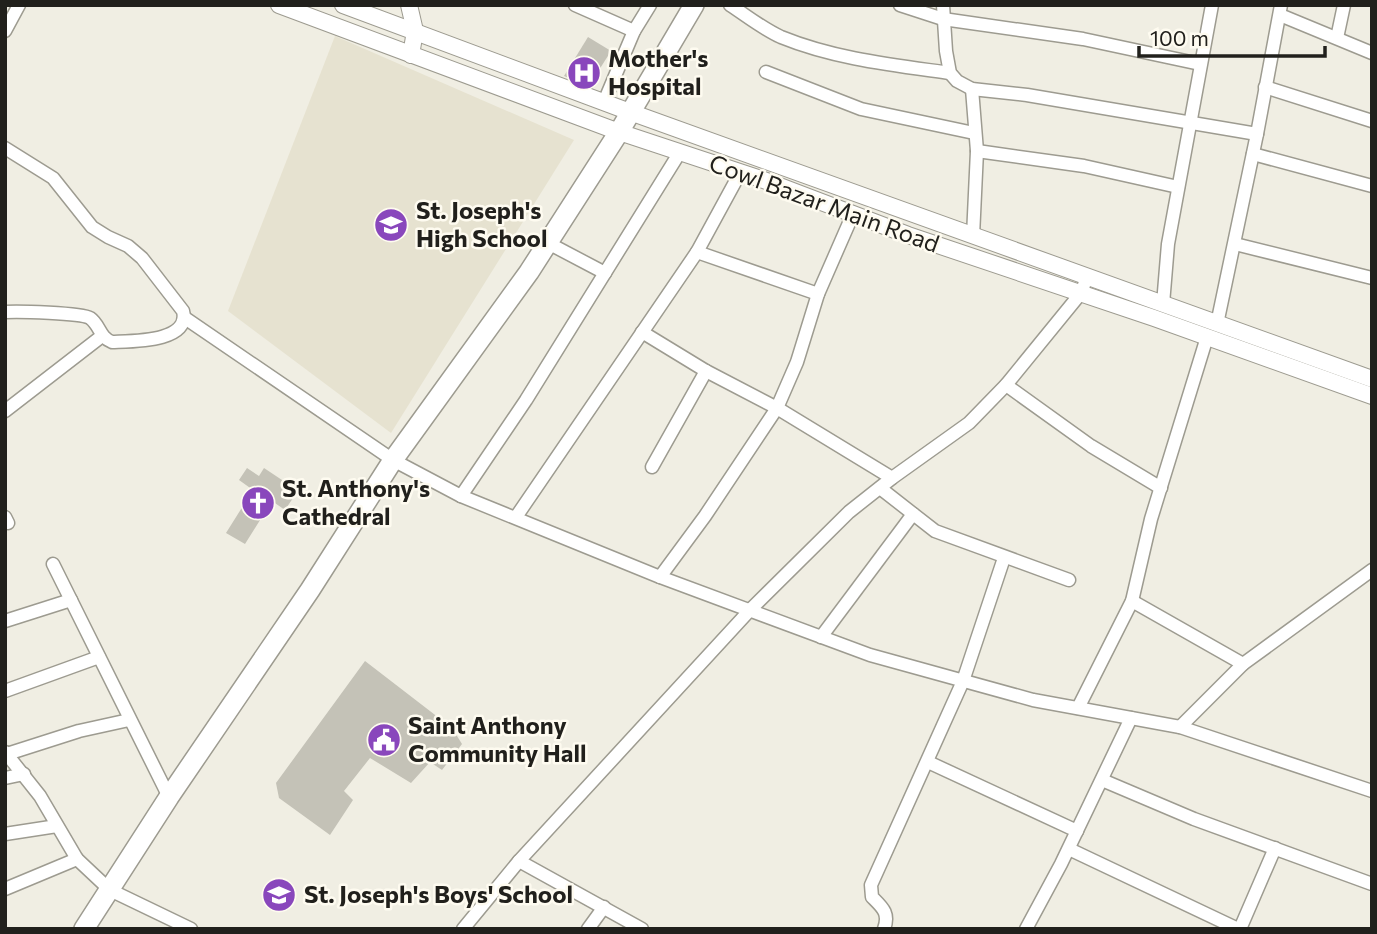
<svg xmlns="http://www.w3.org/2000/svg" width="1377" height="934" viewBox="0 0 1377 934" font-family="Commissioner,sans-serif">
<rect width="100%" height="100%" fill="#f0eee3"/>
<!-- built -->
<polygon fill="#e6e2d0" points="335,36 574,140 391,433 228,311"/>
<!-- building -->
<g fill="#c4c2b7">
<polygon points="588,37 611,51 589,86 564,76"/>
<polygon points="247,468 259,476 264,468 288,484 284,491 293,498 285,510 272,501 245,544 226,533 253,490 239,480"/>
<polygon points="365,661 452,728 462,744 442,770 430,762 411,783 370,758 344,791 353,800 330,835 279,798 276,783"/>
</g>
<g fill="none" stroke-linecap="round" stroke-linejoin="round">
<!-- minor casing -->
<g stroke="#9d9b90" stroke-width="15">
<g id="minor">
<polyline points="575,5 634,31"/>
<path d="M 730,5 C 747,16 763,29 781,37 C 835,59 893,65 950,73"/>
<polyline points="900,5 943,19 1083,39 1200,64"/>
<polyline points="943,5 946,51 950,73 957,81 972,89 1027,95 1257,134"/>
<polyline points="1280,15 1372,53"/>
<polyline points="5,31 19,5"/>
<polyline points="1337,38 1344,5"/>
<polyline points="766,72 861,109 974,133"/>
<polyline points="1265,87 1372,121"/>
<polyline points="972,89 977,151 973,236"/>
<polyline points="604,102 634,31 650,5"/>
<path d="M 5,148 L 53,178 L 92,227 L 108,237 L 128,246 L 142,258 L 183,311 C 191,342 133,341 112,342 C 99,337 100,325 90,318 C 81,313 18,311 5,312"/>
<polyline points="977,151 1084,166 1178,187"/>
<polyline points="1253,154 1372,186"/>
<polyline points="548,243 605,273"/>
<polyline points="1235,244 1372,278"/>
<polyline points="697,252 818,294"/>
<polyline points="1163,304 1168,244 1212,5"/>
<polyline points="185,318 393,460 461,496 660,577 870,655 1033,700 1180,727 1372,791"/>
<polyline points="1217,324 1257,134 1281,5"/>
<polyline points="642,332 706,371 777,408 892,478"/>
<polyline points="1006,385 1091,446 1161,488"/>
<polyline points="5,411 102,336"/>
<polyline points="652,467 706,371"/>
<polyline points="880,488 935,531 1069,580"/>
<polyline points="461,496 526,400 680,152"/>
<polyline points="5,517 8,523"/>
<polyline points="516,517 697,252 740,173"/>
<polyline points="53,564 169,797"/>
<polyline points="660,577 705,516 777,408 797,362 818,294 853,214"/>
<polyline points="1132,601 1243,664"/>
<polyline points="5,621 71,600"/>
<polyline points="821,637 913,514"/>
<polyline points="5,691 99,657"/>
<polyline points="1078,708 1132,601 1151,519 1207,337"/>
<polyline points="1180,727 1243,664 1372,570"/>
<polyline points="5,752 40,796 77,859 110,890 191,929"/>
<polyline points="7,754 79,731 129,720"/>
<polyline points="928,762 1077,831"/>
<polyline points="5,778 24,774"/>
<polyline points="1102,780 1194,819 1372,884"/>
<polyline points="5,834 57,826"/>
<polyline points="1069,849 1238,929"/>
<polyline points="519,861 642,929"/>
<polyline points="5,889 77,859"/>
<polyline points="463,929 519,861 750,610 849,512 892,478 969,423 1006,385 1081,293 1087,277"/>
<polyline points="588,929 604,907"/>
<path d="M 884,929 C 890,913 882,907 872,897 L 871,885 L 963,681 L 1004,558"/>
<polyline points="1026,929 1061,864 1131,718"/>
<polyline points="1240,929 1275,848"/>
</g>
</g>
<!-- tertiary casing -->
<g stroke="#9d9b90" stroke-width="18">
<g id="tertiary">
<polyline points="279,5 619,132 761,179 908,235 1154,318 1372,396"/>
<polyline points="343,5 630,112 1372,379"/>
<polyline points="409,5 415,31 411,55"/>
</g>
</g>
<!-- primary casing -->
<g stroke="#9d9b90" stroke-width="22">
<polyline id="primary" points="84,929 169,797 310,590 393,460 529,272 619,132 694,5"/>
</g>
<!-- minor -->
<use href="#minor" stroke="#fff" stroke-width="12"/>
<!-- tertiary -->
<use href="#tertiary" stroke="#fff" stroke-width="16"/>
<!-- primary -->
<use href="#primary" stroke="#fff" stroke-width="19"/>
</g>
<!-- icons -->
<defs>
<g id="hospital-disc" transform="scale(1.75)"><circle r="9.5" fill="#8947bc" stroke="#fefbf0"/><path d="M-5-5h3v3.5h4V-5h3V5h-3V1.5h-4V5h-3Z" fill="#fff"/></g>
<g id="school-disc" transform="scale(1.75)"><circle r="9.5" fill="#8947bc" stroke="#fefbf0"/><path d="M0-5L7-2L0 1L-7-2ZM-4 1L0 2.5L4 1V4Q0 6-4 4Z" fill="#fff"/></g>
<g id="church-disc" transform="scale(1.75)"><circle r="9.5" fill="#8947bc" stroke="#fefbf0"/><path d="M-1.2-6h2.4v3.5h3.3v2.4h-3.3V6h-2.4V-.1h-3.3v-2.4h3.3Z" fill="#fff"/></g>
<g id="civic-disc" transform="scale(1.75)"><circle r="9.5" fill="#8947bc" stroke="#fefbf0"/><path d="M-.6-6.5H3V-4.5H.6V-3L4-1V1h2V6H-6V1h2V-1L-.6-3ZM-1.2 2.5V6h2.4V2.5Z" fill="#fff"/></g>
</defs>
<g fill-rule="evenodd">
<use href="#hospital-disc" x="584" y="73"/>
<use href="#school-disc" x="391" y="225"/>
<use href="#church-disc" x="258" y="503"/>
<use href="#civic-disc" x="384" y="740"/>
<use href="#school-disc" x="279" y="895"/>
</g>
<g text-anchor="middle" stroke-width="5" stroke-linejoin="round" paint-order="stroke">
<!-- poi labels -->
<g font-size="24" font-weight="bold" fill="#21201c" stroke="#fefbf0" text-anchor="start">
<text x="608" y="67">Mother's<tspan x="608" dy="28">Hospital</tspan></text>
<text x="416" y="219">St. Joseph's<tspan x="416" dy="28">High School</tspan></text>
<text x="282" y="497">St. Anthony's<tspan x="282" dy="28">Cathedral</tspan></text>
<text x="408" y="734">Saint Anthony<tspan x="408" dy="28">Community Hall</tspan></text>
<text x="304" y="903">St. Joseph's Boys' School</text>
</g>
<!-- street labels -->
<g font-size="24" fill="#21201c" stroke="#fefbf0">
<text transform="translate(824 204) rotate(20)" y="8">Cowl Bazar Main Road</text>
</g>
</g>
<!-- border -->
<rect width="1377" height="934" fill="none" stroke="#21201c" stroke-width="14"/>
<!-- scale -->
<path d="M1139 46v10h186v-10" fill="none" stroke="#21201c" stroke-width="3.5"/>
<text x="1150" y="46" font-size="21" fill="#21201c" stroke="#fefbf0" stroke-width="5" paint-order="stroke">100 m</text>
</svg>
